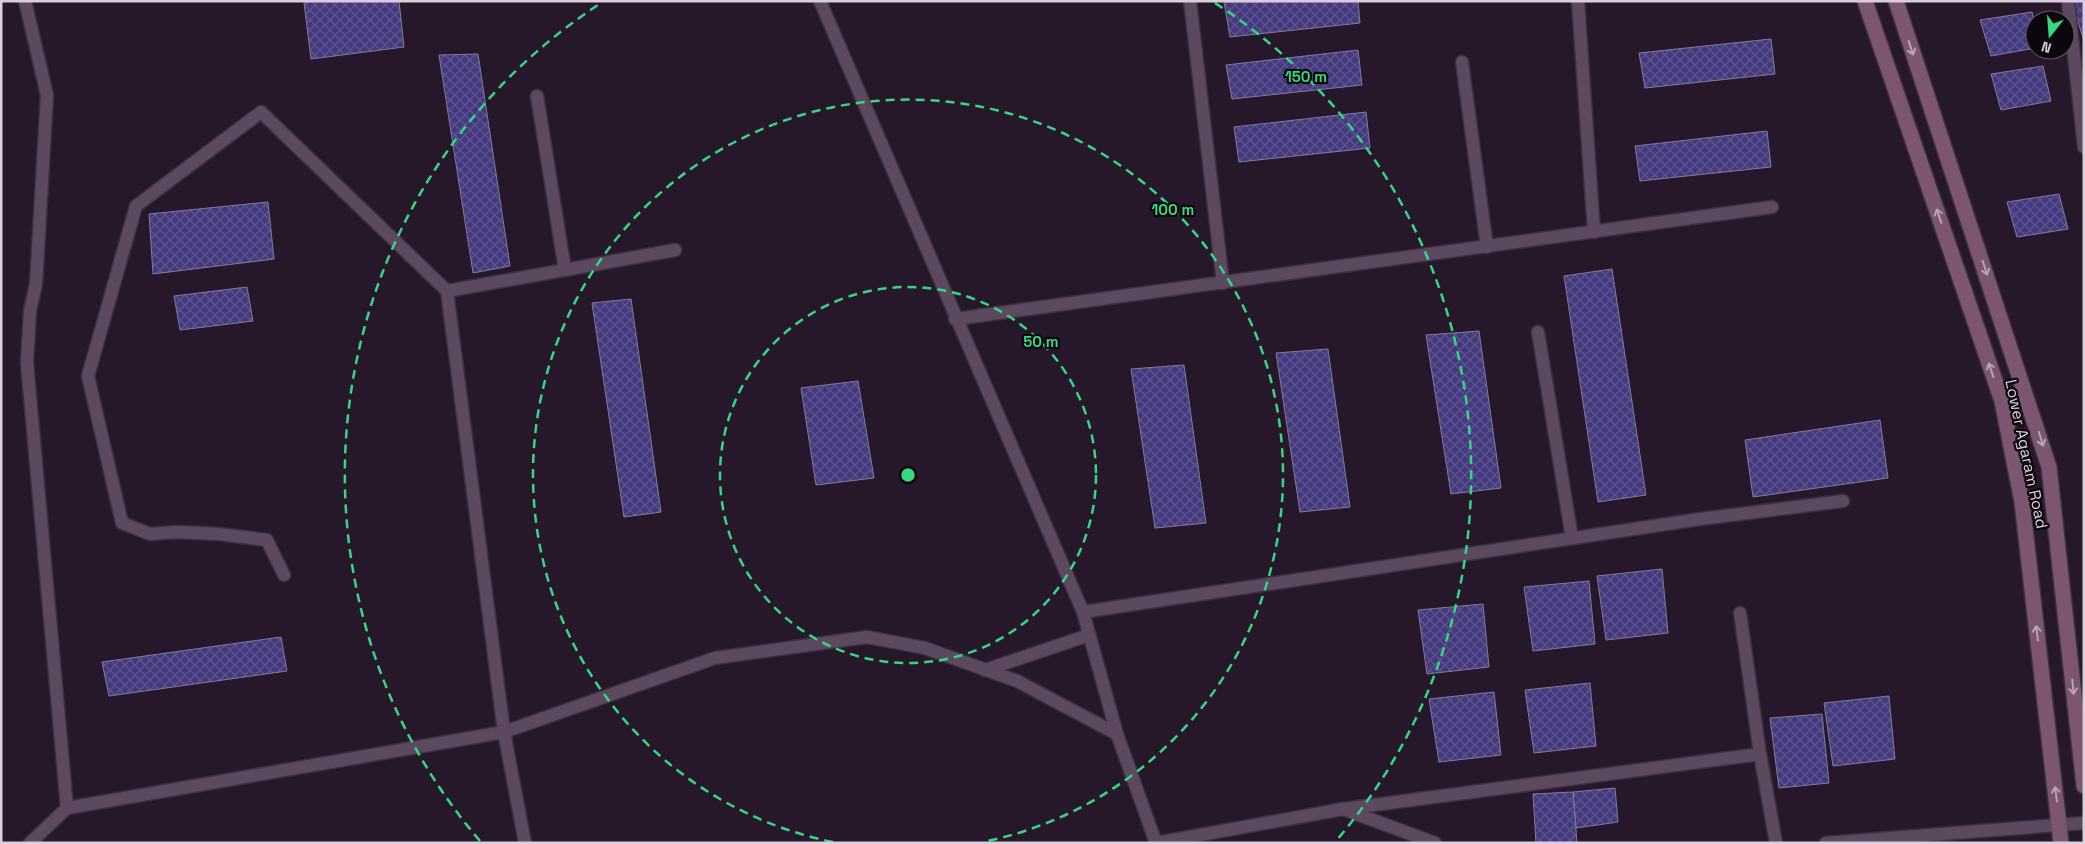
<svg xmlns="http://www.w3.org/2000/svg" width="2085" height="844" viewBox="0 0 2085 844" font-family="'Space Grotesk',sans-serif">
<defs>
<pattern id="building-cross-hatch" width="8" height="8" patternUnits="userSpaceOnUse" patternTransform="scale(1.25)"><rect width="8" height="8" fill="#44397e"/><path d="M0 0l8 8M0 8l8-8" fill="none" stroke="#5e5490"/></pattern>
</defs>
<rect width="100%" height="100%" fill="#27172b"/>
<!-- building -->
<g fill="url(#building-cross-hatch)" stroke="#7e7d9a">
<polygon points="315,1 399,1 404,47 311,59 304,3"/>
<polygon points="1358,1 1360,23 1230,37 1224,2"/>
<polygon points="2084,1 2084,37 2083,38 2072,2"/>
<polygon points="2032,12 2035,23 2035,48 1991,56 1980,20"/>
<polygon points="1771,39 1775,74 1645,88 1639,53"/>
<polygon points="1358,50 1362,85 1232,99 1226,65"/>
<polygon points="478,54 510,266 473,273 439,55"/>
<polygon points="2043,66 2051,101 2001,110 1991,74"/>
<polygon points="1366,112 1370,148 1239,162 1234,127"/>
<polygon points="1767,131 1771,167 1640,181 1635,146"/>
<polygon points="2059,194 2068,229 2017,237 2007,202"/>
<polygon points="268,202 274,259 153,274 149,214"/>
<polygon points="1612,269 1646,495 1598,502 1564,276"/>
<polygon points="247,287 253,321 180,330 174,296"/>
<polygon points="631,299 661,512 624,517 592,303"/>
<polygon points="1479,331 1501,488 1451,494 1426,335"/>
<polygon points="1328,349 1350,507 1300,512 1276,353"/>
<polygon points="1184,365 1206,523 1155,528 1131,369"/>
<polygon points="858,381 874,478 816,485 801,388"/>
<polygon points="1880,420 1888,478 1753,497 1745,440"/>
<polygon points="1662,569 1668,633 1606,640 1597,576"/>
<polygon points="1589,581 1595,644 1533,651 1524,587"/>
<polygon points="1483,604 1489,667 1427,674 1418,610"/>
<polygon points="281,637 287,671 109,696 102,662"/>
<polygon points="1590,683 1596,746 1534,753 1525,690"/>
<polygon points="1494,692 1501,755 1439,762 1429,699"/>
<polygon points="1889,696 1895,759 1833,766 1824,703"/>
<polygon points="1822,714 1829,783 1779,788 1770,718"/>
<polygon points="1615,788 1618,822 1576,828 1573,792"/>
<polygon points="1573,792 1577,843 1536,843 1533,794"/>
</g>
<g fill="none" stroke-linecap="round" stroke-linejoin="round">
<!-- lane casing -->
<g stroke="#3c303f" stroke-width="15">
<g id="lane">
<polyline points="25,1 47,95 36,284 30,311 27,363 67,808"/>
<polyline points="820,1 1083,612 1117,734 1156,843"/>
<polyline points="1190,1 1223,283"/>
<polyline points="1578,1 1594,232"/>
<polyline points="2068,1 2084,147"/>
<polyline points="1462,62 1487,247"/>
<polyline points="537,96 565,270"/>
<polyline points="447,291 675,250"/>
<polyline points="955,319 1772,207"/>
<polyline points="1538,332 1572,538"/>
<polyline points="284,575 267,540 219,534 177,532 150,534 122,523 88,376 136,206 261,112 447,291 504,732 525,843"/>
<polyline points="1083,612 1700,519 1843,501"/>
<polyline points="1740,613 1760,754 1776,843"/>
<polyline points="985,670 1089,635"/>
<polyline points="1343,809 1760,754"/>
<polyline points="30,843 67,808 504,732 715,658 867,637 925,648 1017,681 1117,734"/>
<polyline points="1156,843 1343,809 1435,843"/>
<polyline points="1826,843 2084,823"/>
</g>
</g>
<!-- secondary casing -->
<g stroke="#3c303f" stroke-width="18">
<g id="secondary">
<polyline points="1865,1 2002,401 2022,502 2061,843"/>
<polyline points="1896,1 2049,467 2084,786"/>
</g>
</g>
<!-- lane -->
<use href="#lane" stroke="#5c4960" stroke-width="12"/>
<!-- secondary -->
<use href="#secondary" stroke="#7c5671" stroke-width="15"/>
</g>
<!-- one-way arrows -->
<defs><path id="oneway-shaft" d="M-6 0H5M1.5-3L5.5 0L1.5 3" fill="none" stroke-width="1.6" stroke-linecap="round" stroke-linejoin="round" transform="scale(1.25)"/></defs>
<g stroke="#b9a4b7">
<use href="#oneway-shaft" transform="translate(1911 48) rotate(72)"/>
<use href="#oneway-shaft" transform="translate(1939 216) rotate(-109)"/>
<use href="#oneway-shaft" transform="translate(1985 268) rotate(72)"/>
<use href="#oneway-shaft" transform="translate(1991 370) rotate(-109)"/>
<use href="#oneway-shaft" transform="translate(2041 439) rotate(73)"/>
<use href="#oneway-shaft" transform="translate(2037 633) rotate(-97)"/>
<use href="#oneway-shaft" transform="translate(2073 687) rotate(84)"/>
<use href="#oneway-shaft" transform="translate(2056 794) rotate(-97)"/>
</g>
<!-- distance rings -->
<g fill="none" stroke="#34d881" stroke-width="2.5" stroke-dasharray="9 6">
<circle cx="908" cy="475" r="188"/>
<path d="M833 842A375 375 0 1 1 983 842"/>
<path d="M480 841A563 563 0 0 1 601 3M1215 3A563 563 0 0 1 1336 841"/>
</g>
<g text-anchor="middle" stroke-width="4.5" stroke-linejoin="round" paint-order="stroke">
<!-- street labels -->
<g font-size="16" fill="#dacedc" stroke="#0c060e">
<text transform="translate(2027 454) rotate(78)" y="6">Lower Agaram Road</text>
</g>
</g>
<circle cx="908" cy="475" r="8" fill="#34d881" stroke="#0c060e" stroke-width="2.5"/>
<g font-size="15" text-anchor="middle" font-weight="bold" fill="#34d881" stroke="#0c060e" stroke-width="4.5" stroke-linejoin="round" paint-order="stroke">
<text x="1306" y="82">150 m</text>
<text x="1173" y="215">100 m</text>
<text x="1041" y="347">50 m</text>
</g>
<!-- border -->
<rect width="2085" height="844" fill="none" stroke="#dacedc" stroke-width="5"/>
<!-- north arrow -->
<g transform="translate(2050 35) rotate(197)"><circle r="24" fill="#0c060e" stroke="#5e5660"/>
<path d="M0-4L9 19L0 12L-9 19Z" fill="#34d881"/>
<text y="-8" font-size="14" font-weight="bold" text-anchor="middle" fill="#dacedc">N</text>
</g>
</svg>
